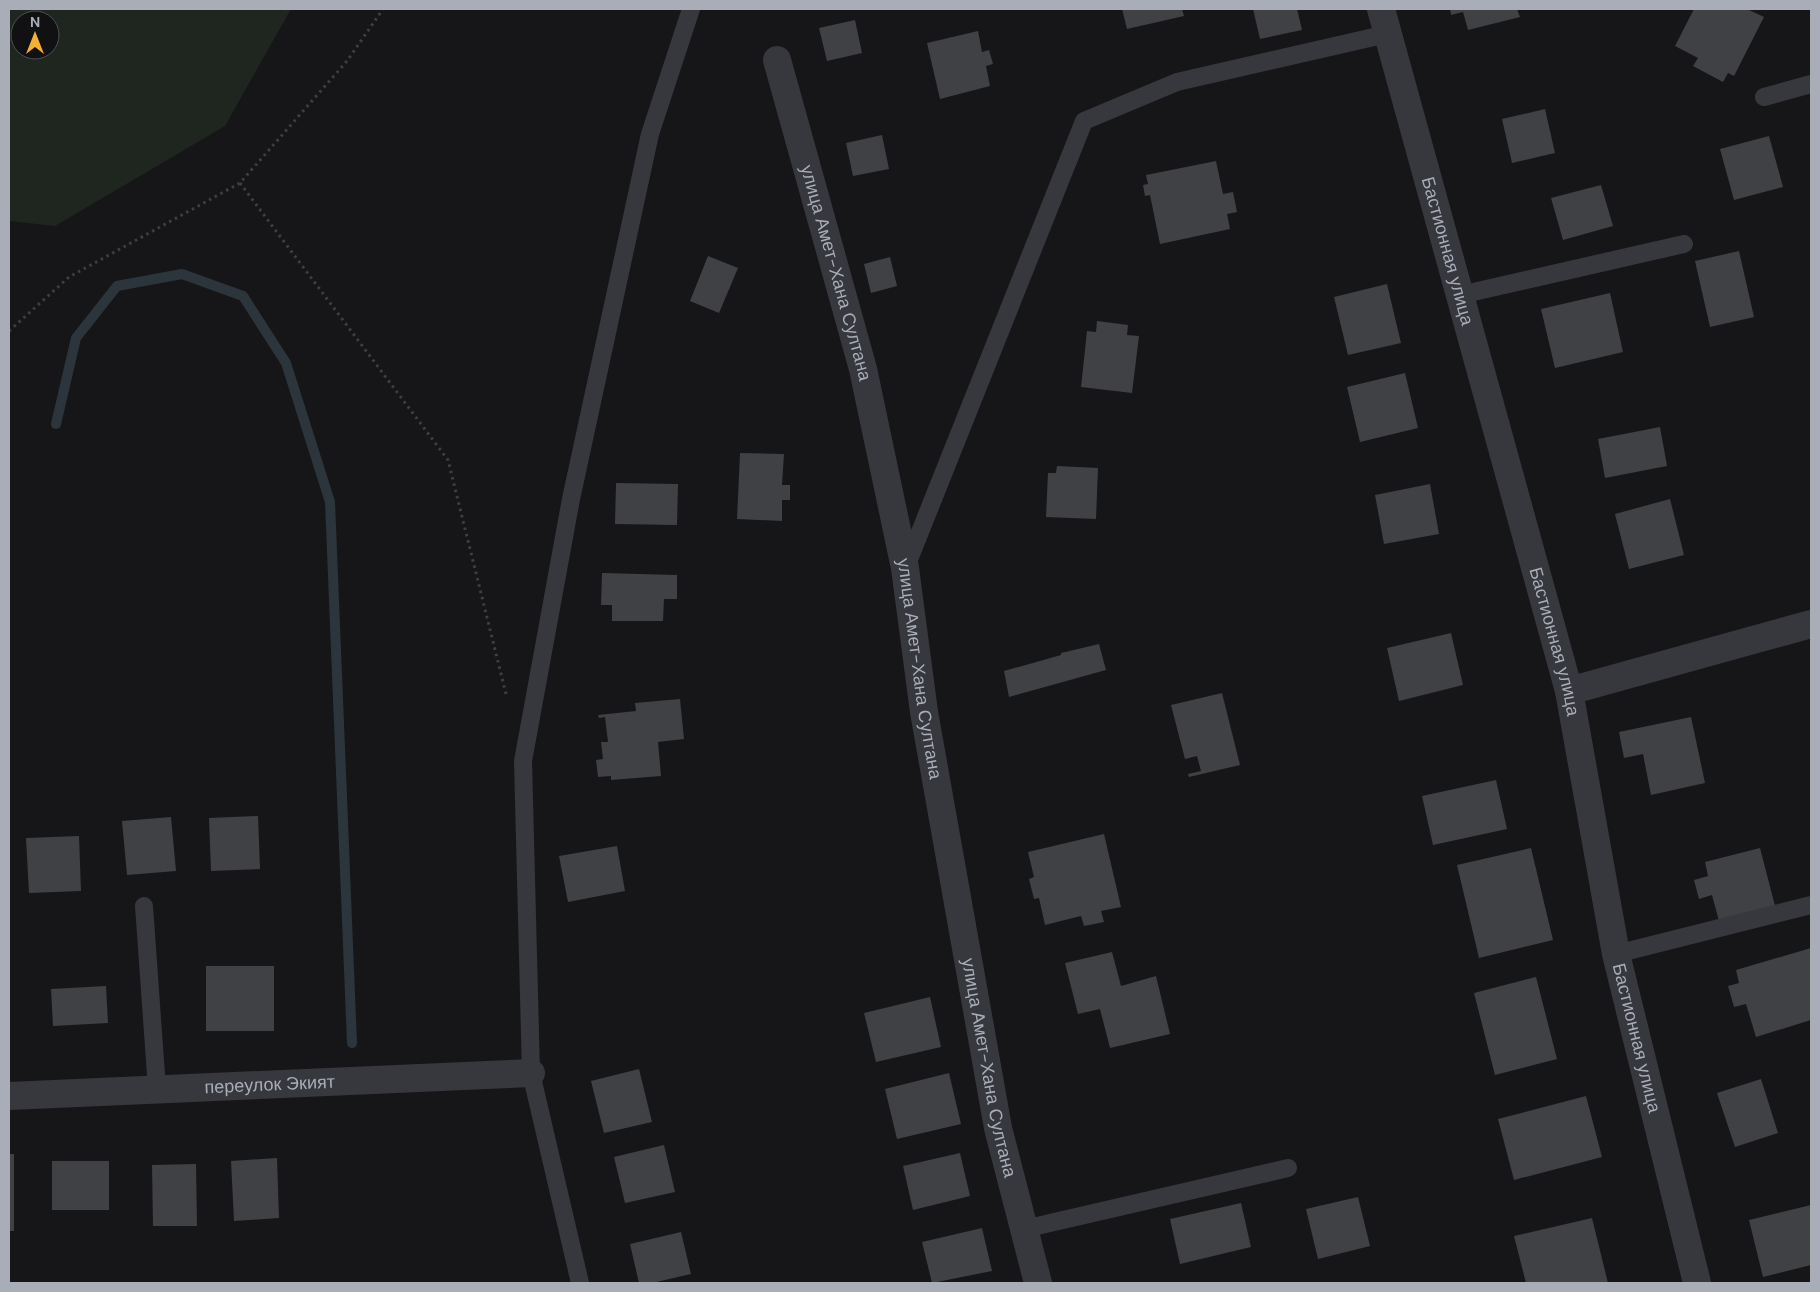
<svg xmlns="http://www.w3.org/2000/svg" width="1820" height="1292" viewBox="0 0 1820 1292" font-family="'DM Sans',sans-serif">
<rect width="100%" height="100%" fill="#161618"/>
<!-- green -->
<path fill="#1e261f" fill-rule="evenodd" d="M 9,9 L 291,9 L 225,126 L 55,226 L 9,221 ZM 20,20 L 50,20 L 50,50 L 20,50 Z"/>
<g fill="none" stroke-linecap="round" stroke-linejoin="round">
<!-- stream -->
<polyline stroke="#2c353c" stroke-width="10" points="56,424 76,338 117,286 182,274 243,296 286,363 330,502 352,1043"/>
</g>
<!-- building -->
<g fill="#404145">
<polygon points="1122,9 1182,9 1184,16 1127,29"/>
<polygon points="1253,9 1297,9 1302,30 1260,39"/>
<polygon points="1450,9 1517,9 1520,17 1468,30 1463,12 1451,15"/>
<polygon points="1694,9 1747,9 1764,17 1734,76 1728,73 1723,82 1693,66 1698,58 1675,46"/>
<polygon points="855,20 862,53 827,61 819,28"/>
<polygon points="978,31 982,52 989,50 993,64 986,66 990,86 940,99 927,43"/>
<polygon points="1545,109 1555,153 1512,163 1502,119"/>
<polygon points="882,135 889,169 853,176 846,143"/>
<polygon points="1769,136 1783,187 1734,200 1720,149"/>
<polygon points="1216,161 1223,194 1233,192 1237,212 1227,214 1230,229 1160,244 1150,195 1145,196 1143,185 1148,184 1146,175"/>
<polygon points="1601,185 1613,226 1563,240 1551,198"/>
<polygon points="1739,251 1754,317 1710,327 1695,261"/>
<polygon points="708,256 738,268 719,313 690,301"/>
<polygon points="890,257 897,286 871,293 864,264"/>
<polygon points="1387,284 1401,343 1348,355 1334,297"/>
<polygon points="1610,293 1623,352 1555,368 1541,309"/>
<polygon points="1097,321 1128,325 1127,335 1139,336 1132,393 1081,387 1087,331 1096,332"/>
<polygon points="1405,373 1418,428 1360,442 1347,387"/>
<polygon points="1660,427 1667,466 1605,478 1598,439"/>
<polygon points="740,453 784,454 782,485 790,485 790,500 782,500 782,521 737,519"/>
<polygon points="1057,466 1098,468 1096,519 1046,517 1048,473 1056,473"/>
<polygon points="616,483 678,484 677,525 615,524"/>
<polygon points="1430,484 1439,534 1384,544 1375,495"/>
<polygon points="1670,499 1684,555 1629,569 1615,514"/>
<polygon points="602,573 677,575 677,599 664,599 663,621 612,621 612,605 601,605"/>
<polygon points="1451,633 1463,685 1399,701 1387,648"/>
<polygon points="1099,644 1106,670 1009,697 1004,671 1061,655 1061,653"/>
<polygon points="1222,693 1240,765 1189,777 1188,774 1201,771 1197,756 1185,759 1171,705"/>
<polygon points="680,699 684,739 658,742 661,776 611,780 611,776 598,777 596,760 603,759 601,742 608,742 605,717 599,718 598,715 636,711 635,703"/>
<polygon points="1691,717 1705,783 1651,795 1643,754 1624,758 1619,732"/>
<polygon points="1496,780 1507,829 1433,845 1422,796"/>
<polygon points="258,816 260,869 211,871 209,818"/>
<polygon points="171,817 176,871 127,875 122,821"/>
<polygon points="1104,834 1121,907 1101,911 1104,922 1084,926 1081,916 1045,925 1039,898 1034,899 1029,879 1034,877 1028,852"/>
<polygon points="79,836 81,891 29,893 26,838"/>
<polygon points="617,846 625,891 568,902 559,856"/>
<polygon points="1531,848 1553,940 1479,958 1457,865"/>
<polygon points="1760,848 1775,906 1719,921 1712,895 1699,899 1694,880 1708,876 1705,862"/>
<polygon points="1811,948 1811,1020 1756,1037 1746,1004 1734,1007 1728,986 1739,983 1736,970"/>
<polygon points="1112,952 1121,986 1156,976 1170,1034 1110,1048 1100,1009 1078,1014 1065,963"/>
<rect x="206" y="966" width="68" height="65"/>
<polygon points="1536,977 1557,1059 1495,1075 1474,993"/>
<polygon points="106,986 108,1023 53,1026 51,989"/>
<polygon points="930,997 941,1047 876,1062 864,1013"/>
<polygon points="639,1069 652,1122 604,1133 591,1081"/>
<polygon points="949,1073 961,1124 897,1139 885,1089"/>
<polygon points="1761,1079 1778,1133 1735,1147 1717,1093"/>
<polygon points="1586,1096 1602,1157 1514,1180 1498,1119"/>
<polygon points="664,1145 675,1192 625,1203 614,1157"/>
<polygon points="960,1153 970,1196 913,1210 903,1166"/>
<rect x="9" y="1154" width="5" height="77"/>
<polygon points="277,1158 279,1218 234,1221 231,1161"/>
<rect x="52" y="1161" width="57" height="49"/>
<polygon points="196,1164 197,1226 153,1226 152,1165"/>
<polygon points="1358,1197 1370,1246 1318,1259 1306,1209"/>
<polygon points="1241,1203 1251,1247 1180,1264 1170,1219"/>
<polygon points="1811,1205 1811,1265 1763,1277 1749,1220"/>
<polygon points="1592,1218 1608,1283 1526,1283 1514,1236"/>
<polygon points="982,1228 992,1271 932,1283 922,1242"/>
<polygon points="681,1232 691,1274 652,1283 639,1283 630,1244"/>
</g>
<g fill="none" stroke-linecap="round" stroke-linejoin="round">
<!-- path -->
<g stroke="#3d3f44" stroke-width="3" stroke-dasharray="2.5 4" stroke-linecap="butt">
<polyline points="240,183 448,460 506,694"/>
<polyline points="9,331 69,277 240,183 347,61 383,9"/>
</g>
<!-- lane -->
<g stroke="#37383d" stroke-width="18">
<polyline points="1764,97 1811,84"/>
<polyline points="1460,295 1684,244"/>
<polyline points="906,567 1084,121 1177,82 1387,34"/>
<polyline points="144,906 157,1089"/>
<polyline points="1616,954 1811,905"/>
<polyline points="1024,1229 1288,1168"/>
<polyline points="580,1283 531,1073 523,761 571,499 650,134 691,9"/>
</g>
<!-- street -->
<g stroke="#37383d" stroke-width="28">
<path id="s1" d="M 1381,9 L 1569,691 L 1616,954 L 1697,1283"/>
<path id="s2" d="M 777,60 L 863,369 L 905,568 L 924,712 L 998,1128 L 1038,1283"/>
<polyline points="1569,691 1811,624"/>
<path id="s3" d="M 9,1096 L 531,1073"/>
</g>
</g>
<g text-anchor="middle" stroke-width="4" stroke-linejoin="round" paint-order="stroke">
<!-- street labels -->
<g font-size="18" fill="#a8adb8" stroke="#111113">
<text dy="6" stroke="none"><textPath href="#s1" startOffset="251">Бастионная улица</textPath></text>
<text dy="6" stroke="none"><textPath href="#s2" startOffset="221">улица Амет-Хана Султана</textPath></text>
<text dy="6" stroke="none"><textPath href="#s1" startOffset="656">Бастионная улица</textPath></text>
<text dy="6" stroke="none"><textPath href="#s2" startOffset="626">улица Амет-Хана Султана</textPath></text>
<text dy="6" stroke="none"><textPath href="#s1" startOffset="1061">Бастионная улица</textPath></text>
<text dy="6" stroke="none"><textPath href="#s2" startOffset="1031">улица Амет-Хана Султана</textPath></text>
<text dy="6" stroke="none"><textPath href="#s3" startOffset="261">переулок Экият</textPath></text>
</g>
</g>
<!-- border -->
<rect width="1820" height="1292" fill="none" stroke="#a8adb8" stroke-width="20"/>
<!-- north arrow -->
<g transform="translate(35 35)"><circle r="24" fill="#111113" stroke="#4d4f55"/>
<path d="M0-4L9 19L0 12L-9 19Z" fill="#f2b134"/>
<text y="-8" font-size="14" font-weight="bold" text-anchor="middle" fill="#a8adb8">N</text>
</g>
</svg>
